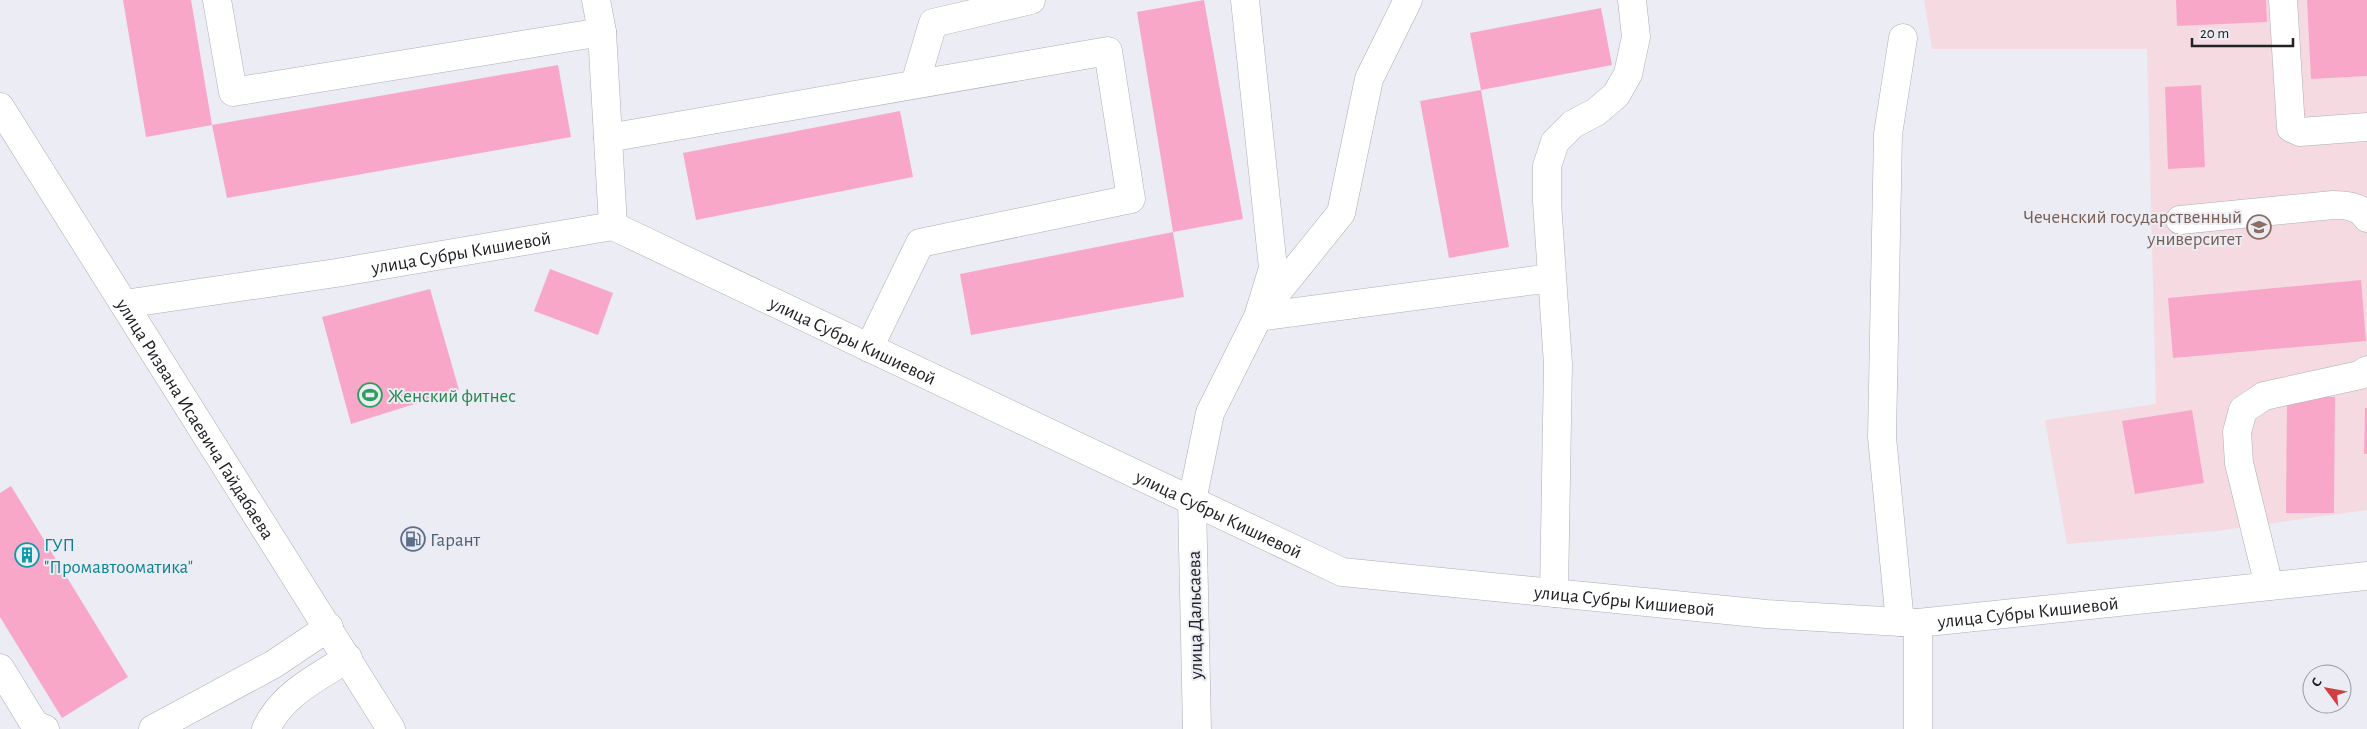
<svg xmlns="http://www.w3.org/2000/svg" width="2367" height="729" viewBox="0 0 2367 729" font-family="'Alegreya Sans',sans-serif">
<rect width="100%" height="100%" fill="#ebecf4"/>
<!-- education -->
<polygon fill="#f5dbe1" points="1924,0 2367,0 2367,510 2217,531 2067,544 2045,420 2156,404 2147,49 1932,49"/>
<!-- building -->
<g fill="#f9a7c9">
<polygon points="123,0 191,0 212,125 146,137"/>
<polygon points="1204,0 1243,219 1173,232 1137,12"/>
<polygon points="2176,0 2266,0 2267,22 2177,26"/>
<polygon points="2307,0 2367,0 2367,76 2311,79"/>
<polygon points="1601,8 1612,65 1481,90 1470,33"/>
<polygon points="558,65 571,137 227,198 212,125"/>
<polygon points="2201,85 2205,167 2168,169 2165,87"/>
<polygon points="1481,90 1509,247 1449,258 1420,101"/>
<polygon points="900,111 913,177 696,220 683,153"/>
<polygon points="1173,232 1184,297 971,335 960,274"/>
<polygon points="550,269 613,293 598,335 534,311"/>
<polygon points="2361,280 2366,341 2173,358 2168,298"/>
<polygon points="430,289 459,390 351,424 322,317"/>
<polygon points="2287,397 2335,397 2334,513 2286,513"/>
<polygon points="2365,408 2367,408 2367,454 2364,454"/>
<polygon points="2192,410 2204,483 2135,494 2122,421"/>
<polygon points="11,486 128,677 62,718 0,617 0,493"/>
</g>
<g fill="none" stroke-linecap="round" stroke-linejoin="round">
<!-- minor casing -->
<g stroke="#acadb5" stroke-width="29">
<g id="minor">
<polyline points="217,0 233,92 602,32 613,226"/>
<polyline points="596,0 602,32"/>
<polyline points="2283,0 2291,128 2300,132 2367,127"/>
<polyline points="915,84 933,23 1031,0"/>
<path id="s1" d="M 0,107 L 391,729"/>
<polyline points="608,138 1108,51 1131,199 920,243 869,348"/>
<path d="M 2180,220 L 2333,205 C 2346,205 2360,206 2367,218"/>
<path id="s2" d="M 124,304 L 336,273 L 613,226 L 1342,572 L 1766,614 L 1918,623 L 2367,576"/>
<polyline points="1266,306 1341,213 1369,79 1408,0"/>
<polyline points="1258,317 1551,278"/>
<polyline points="2269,586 2239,463 2237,432 2243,410 2264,396 2360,375 2367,370"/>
<polyline points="1554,593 1558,364 1547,202 1547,166 1555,142 1573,124 1596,112 1616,95 1628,74 1636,37 1632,0"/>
<polyline points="1900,622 1882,437 1888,134 1903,38"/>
<polyline points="1918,623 1918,729"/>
<polyline points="0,668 35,725 45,729"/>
<polyline points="153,729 274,664 329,627"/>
<path d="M 266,729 C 282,694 317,678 348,658"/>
<polyline points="1197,729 1192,501 1210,413 1258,317 1273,268 1245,0"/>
</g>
</g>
<!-- minor -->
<use href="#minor" stroke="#fff" stroke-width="28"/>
</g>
<!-- icons -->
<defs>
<g id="university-ring" transform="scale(1.25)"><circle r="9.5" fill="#ebecf4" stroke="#8d6e63" stroke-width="1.5"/><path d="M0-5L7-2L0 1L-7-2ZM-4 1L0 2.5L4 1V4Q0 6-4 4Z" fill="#8d6e63"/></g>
<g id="stadium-ring" transform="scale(1.25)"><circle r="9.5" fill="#ebecf4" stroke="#2e9e5b" stroke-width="1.5"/><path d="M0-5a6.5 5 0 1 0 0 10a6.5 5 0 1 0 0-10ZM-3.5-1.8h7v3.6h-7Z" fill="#2e9e5b"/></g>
<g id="fuel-ring" transform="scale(1.25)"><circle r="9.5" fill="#ebecf4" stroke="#5c6f8a" stroke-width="1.5"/><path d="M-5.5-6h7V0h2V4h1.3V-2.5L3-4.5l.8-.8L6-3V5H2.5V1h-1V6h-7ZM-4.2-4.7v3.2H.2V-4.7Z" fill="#5c6f8a"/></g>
<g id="building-ring" transform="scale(1.25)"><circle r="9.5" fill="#ebecf4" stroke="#0f9aa8" stroke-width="1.5"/><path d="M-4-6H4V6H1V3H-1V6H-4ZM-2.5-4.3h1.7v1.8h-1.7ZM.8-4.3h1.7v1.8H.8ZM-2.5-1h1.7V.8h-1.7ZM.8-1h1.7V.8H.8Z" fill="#0f9aa8"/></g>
</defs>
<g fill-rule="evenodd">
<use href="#university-ring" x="2259" y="227"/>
<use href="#stadium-ring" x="370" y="395"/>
<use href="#fuel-ring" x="413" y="539"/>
<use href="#building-ring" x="27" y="555"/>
</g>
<g text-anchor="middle" stroke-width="4" stroke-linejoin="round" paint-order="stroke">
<!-- education labels -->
<g font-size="19" fill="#785e54" stroke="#ebecf4" text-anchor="end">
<text x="2242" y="223">Чеченский государственный<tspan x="2242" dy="22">университет</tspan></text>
</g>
<!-- street labels -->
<g font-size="19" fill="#212225" stroke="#ebecf4">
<text dy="7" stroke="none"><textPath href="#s2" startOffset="341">улица Субры Кишиевой</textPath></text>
<text dy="7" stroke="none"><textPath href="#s2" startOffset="761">улица Субры Кишиевой</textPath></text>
<text dy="7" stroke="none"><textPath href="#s1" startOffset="368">улица Ризвана Исаевича Гайдабаева</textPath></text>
<text dy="7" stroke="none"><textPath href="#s2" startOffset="1166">улица Субры Кишиевой</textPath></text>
<text dy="7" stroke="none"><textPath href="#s2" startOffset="1586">улица Субры Кишиевой</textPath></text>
<text dy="7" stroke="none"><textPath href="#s2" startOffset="1991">улица Субры Кишиевой</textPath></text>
<text transform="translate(1194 615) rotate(-91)" y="7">улица Дальсаева</text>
</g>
<!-- leisure labels -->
<g font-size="19" fill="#27864d" stroke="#ebecf4" text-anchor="start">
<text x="388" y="402">Женский фитнес</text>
</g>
<!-- service labels -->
<g font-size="19" fill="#4e5e75" stroke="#ebecf4" text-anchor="start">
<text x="430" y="546">Гарант</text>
</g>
<!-- culture labels -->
<g font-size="19" fill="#0d838f" stroke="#ebecf4" text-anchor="start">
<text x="44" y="551">ГУП<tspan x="44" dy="22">"Промавтооматика"</tspan></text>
</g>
</g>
<!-- north arrow -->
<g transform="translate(2327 689) rotate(302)"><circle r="24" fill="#ebecf4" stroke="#9a9ba1"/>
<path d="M0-4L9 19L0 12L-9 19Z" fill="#ce3f42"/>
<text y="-8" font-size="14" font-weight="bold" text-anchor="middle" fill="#212225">С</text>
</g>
<!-- scale -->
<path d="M2192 38v8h101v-8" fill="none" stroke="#212225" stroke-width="2.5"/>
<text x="2200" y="38" font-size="15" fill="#212225" stroke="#ebecf4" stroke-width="4" paint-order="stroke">20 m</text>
</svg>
